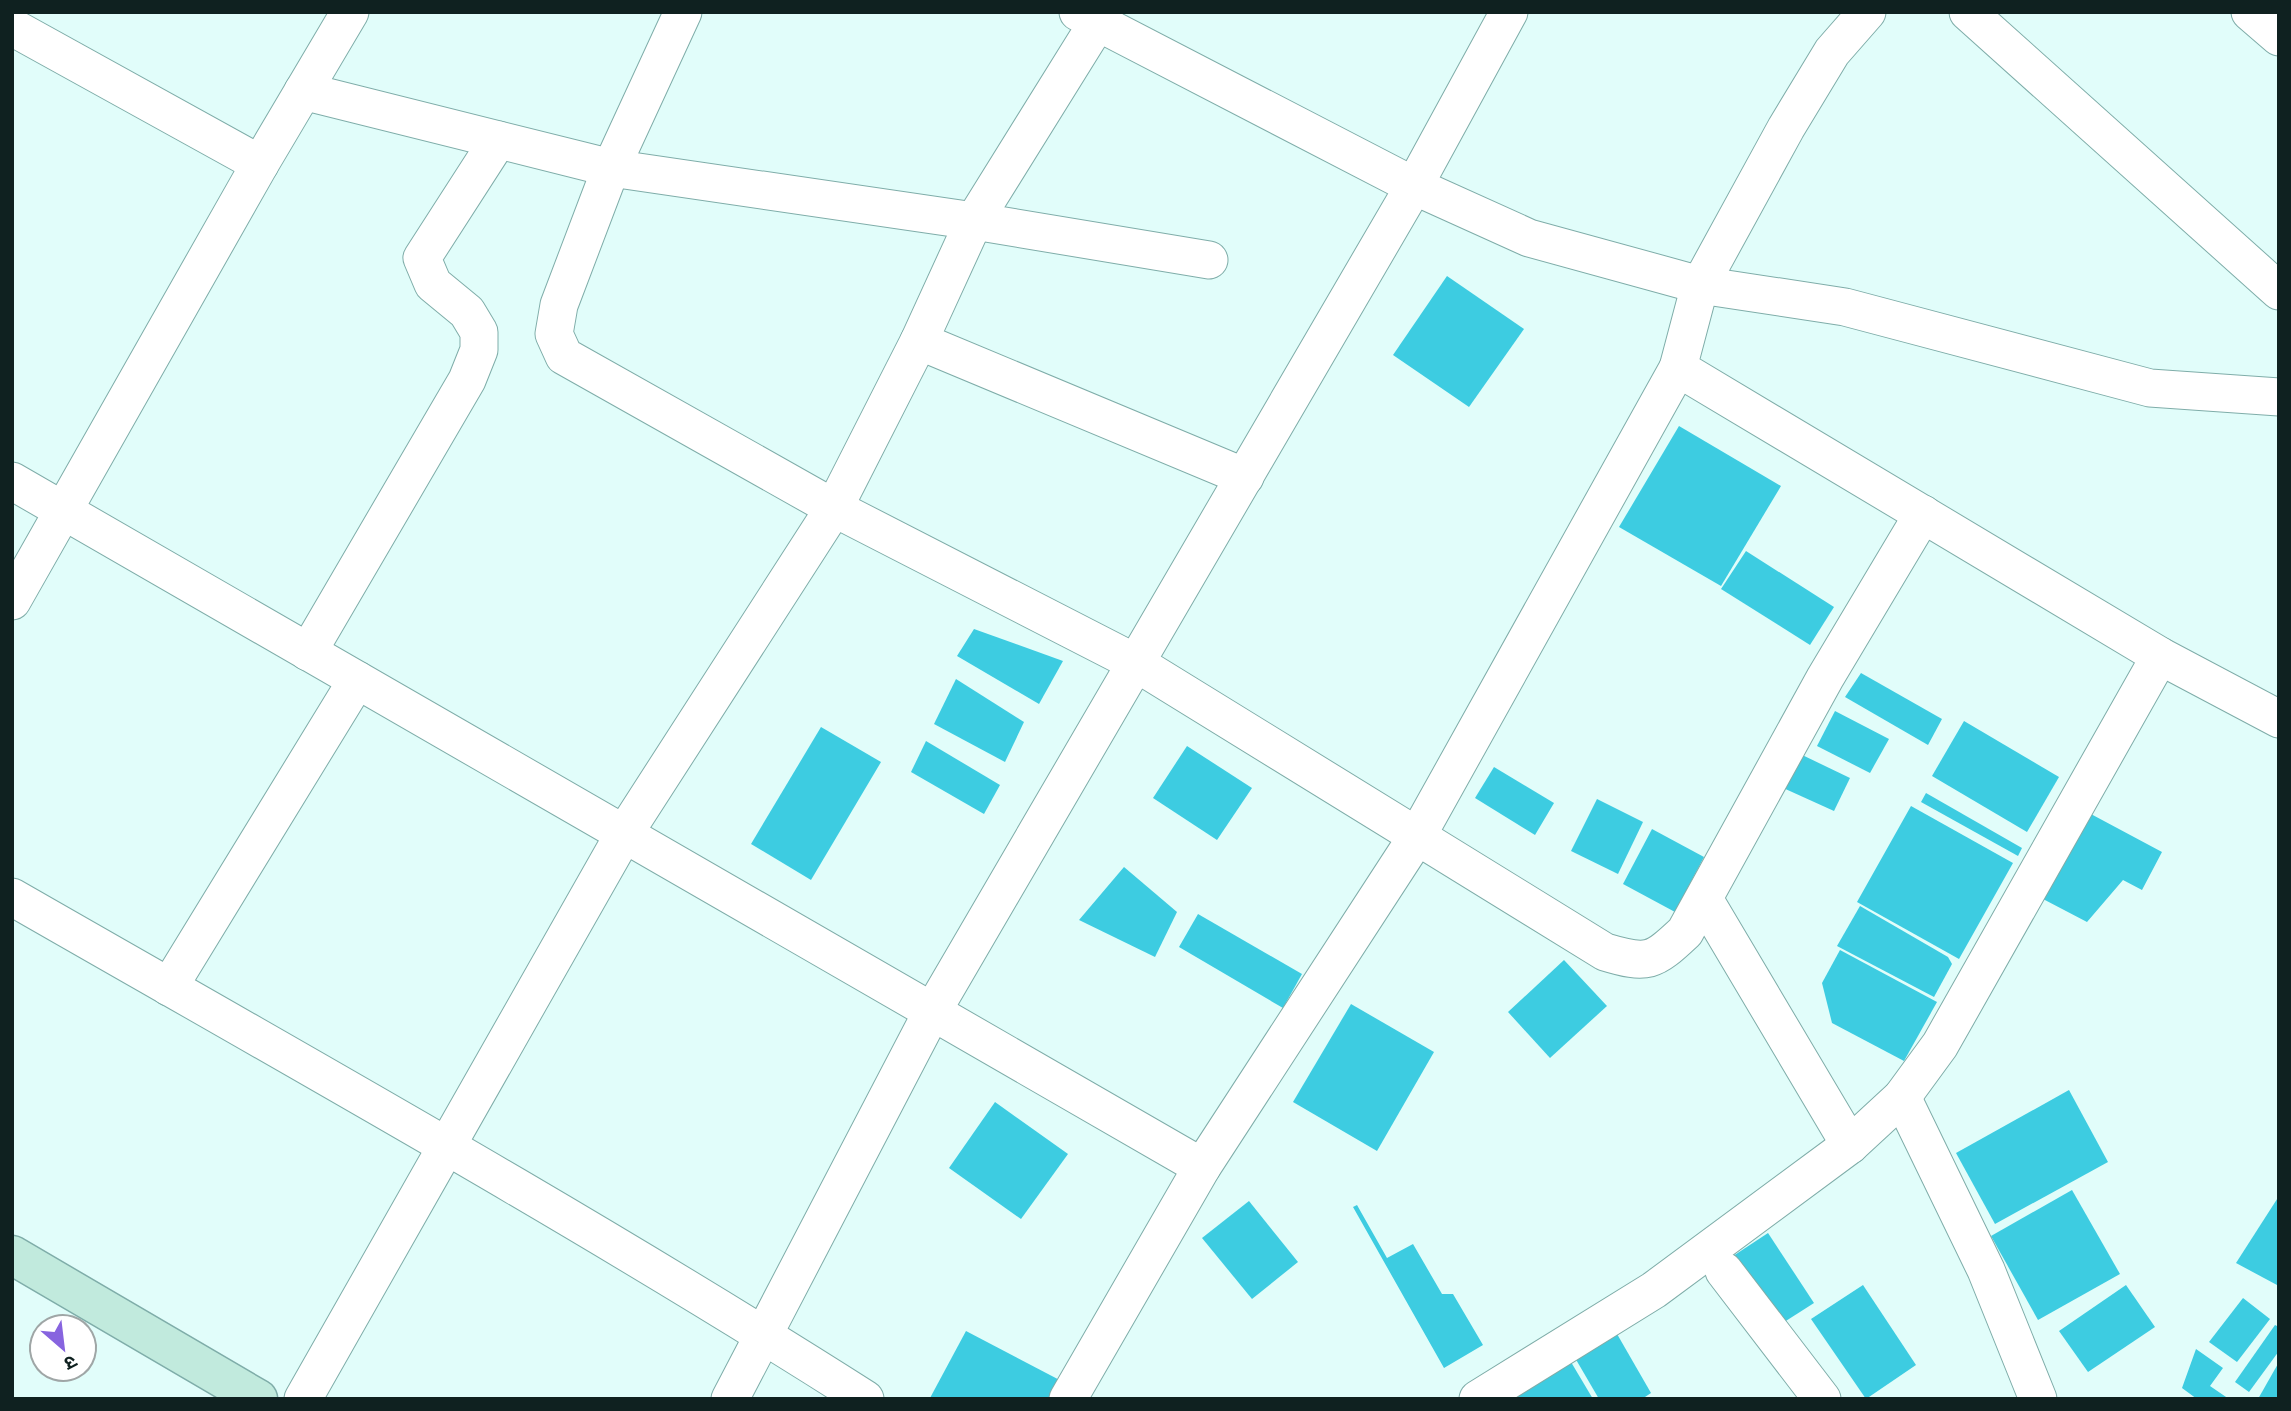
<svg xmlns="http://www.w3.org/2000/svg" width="2291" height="1411" viewBox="0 0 2291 1411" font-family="Raleway,'Noto Sans Devanagari',sans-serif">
<rect width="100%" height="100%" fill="#e1fdfa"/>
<!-- building -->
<g fill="#3dcce1">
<polygon points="1447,276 1524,329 1469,407 1393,355"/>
<polygon points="1679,426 1781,486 1721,586 1619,527"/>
<polygon points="1746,551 1834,607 1810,645 1721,589"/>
<polygon points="974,629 1063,661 1039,704 957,656"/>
<polygon points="1861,673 1942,719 1928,745 1845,697"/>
<polygon points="956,679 1024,722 1005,762 934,724"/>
<polygon points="1835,711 1889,739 1870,773 1817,746"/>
<polygon points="1964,721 2059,777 2027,832 1932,776"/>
<polygon points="821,727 881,762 811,880 751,844"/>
<polygon points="926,741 1000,785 984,814 911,772"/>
<polygon points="1187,746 1252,788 1217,840 1153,798"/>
<polygon points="1796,752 1850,778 1834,811 1781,787"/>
<polygon points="1494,767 1554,803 1535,835 1475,798"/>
<polygon points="1926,793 2022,848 2018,856 1921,802"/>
<polygon points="1597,799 1643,822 1618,874 1571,851"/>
<polygon points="1911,806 2013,863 1959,959 1857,902"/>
<polygon points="2089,813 2162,852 2142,890 2123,880 2087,922 2043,899"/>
<polygon points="1652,829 1704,857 1675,912 1623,884"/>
<polygon points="1124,867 1177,912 1155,957 1079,920"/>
<polygon points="1860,906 1948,957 1952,964 1934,997 1837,946"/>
<polygon points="1198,914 1302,974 1283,1008 1179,947"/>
<polygon points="1840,950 1937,1002 1904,1061 1832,1023 1822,983"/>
<polygon points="1564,960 1607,1006 1550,1058 1508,1012"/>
<polygon points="1351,1004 1434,1052 1377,1151 1293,1102"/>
<polygon points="2069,1090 2108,1162 1995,1224 1956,1153"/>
<polygon points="995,1102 1068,1154 1021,1219 949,1168"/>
<polygon points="2072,1190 2120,1274 2038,1320 1991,1236"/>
<polygon points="2279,1196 2279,1283 2277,1285 2236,1263"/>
<polygon points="1249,1201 1298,1262 1252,1299 1202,1238"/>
<polygon points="1357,1205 1387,1258 1413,1244 1442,1294 1453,1294 1483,1345 1444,1368 1353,1207"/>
<polygon points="1768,1233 1814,1303 1764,1335 1718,1266"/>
<polygon points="1863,1285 1916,1365 1866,1399 1811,1319"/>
<polygon points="2126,1285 2155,1327 2088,1372 2059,1331"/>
<polygon points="2243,1298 2270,1319 2237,1362 2209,1342"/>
<polygon points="2275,1325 2279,1327 2279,1351 2249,1392 2235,1382"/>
<polygon points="1613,1327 1651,1393 1642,1399 1599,1399 1571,1351"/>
<polygon points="966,1331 1071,1386 1064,1399 930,1398"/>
<polygon points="2196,1349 2223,1368 2210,1386 2229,1399 2197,1399 2182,1388"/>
<polygon points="1568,1357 1593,1399 1498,1399"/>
<polygon points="2279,1362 2279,1399 2258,1399"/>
</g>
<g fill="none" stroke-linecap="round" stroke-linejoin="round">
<!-- street casing -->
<g stroke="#7fada9" stroke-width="39">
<g id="street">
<path d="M 683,12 L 611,168 L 559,305 L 554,334 L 564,356 L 834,508 L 1136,663 L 1605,952 C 1648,965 1653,962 1685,932 L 1825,678 L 1923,514"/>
<polyline points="1078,12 1414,186 1529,238 1700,285 1845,307 2150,388 2279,397"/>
<polyline points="1867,12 1832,52 1786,128 1700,285 1678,368 2160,656 2279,719"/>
<polyline points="1968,12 2279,291"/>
<polyline points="2250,12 2279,37"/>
<polyline points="12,27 260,164"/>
<polyline points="303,91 611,168 974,221 1209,260"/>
<polyline points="919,341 1245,477"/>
<polyline points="12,481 1202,1167"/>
<polyline points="12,601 260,164 350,12"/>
<polyline points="308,652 467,380 479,350 479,332 467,312 433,284 422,258 498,140"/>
<path d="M 12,897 C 298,1061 587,1222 865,1399"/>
<polyline points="1704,899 1850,1145"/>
<polyline points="169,987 357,680"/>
<polyline points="1902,1097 1986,1270 2038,1399"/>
<polyline points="1724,1271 1822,1399"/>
<polyline points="303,1399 624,834 834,508 919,341 974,221 1104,12"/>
<polyline points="730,1399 932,1012 1414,186 1509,12"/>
<polyline points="1068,1399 1202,1167 1416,838 1678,368"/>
<polyline points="1478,1399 1654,1290 1850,1145 1902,1097 1940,1045 2160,656"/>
</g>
</g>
<!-- secondary casing -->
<g stroke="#7fada9" stroke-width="41">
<polyline id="secondary" points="12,1255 258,1399"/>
</g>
<!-- street -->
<use href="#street" stroke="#fff" stroke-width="37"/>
<!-- secondary -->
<use href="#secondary" stroke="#c1eadd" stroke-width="38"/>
</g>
<!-- border -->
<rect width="2291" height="1411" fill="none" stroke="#0f2120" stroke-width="28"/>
<!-- north arrow -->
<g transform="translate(63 1348) rotate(152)"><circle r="33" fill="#ffffff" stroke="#9fa6a6" stroke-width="2"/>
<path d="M0-5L12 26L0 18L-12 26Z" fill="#8764df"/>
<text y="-10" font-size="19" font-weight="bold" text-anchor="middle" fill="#0f2120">उ</text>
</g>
</svg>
